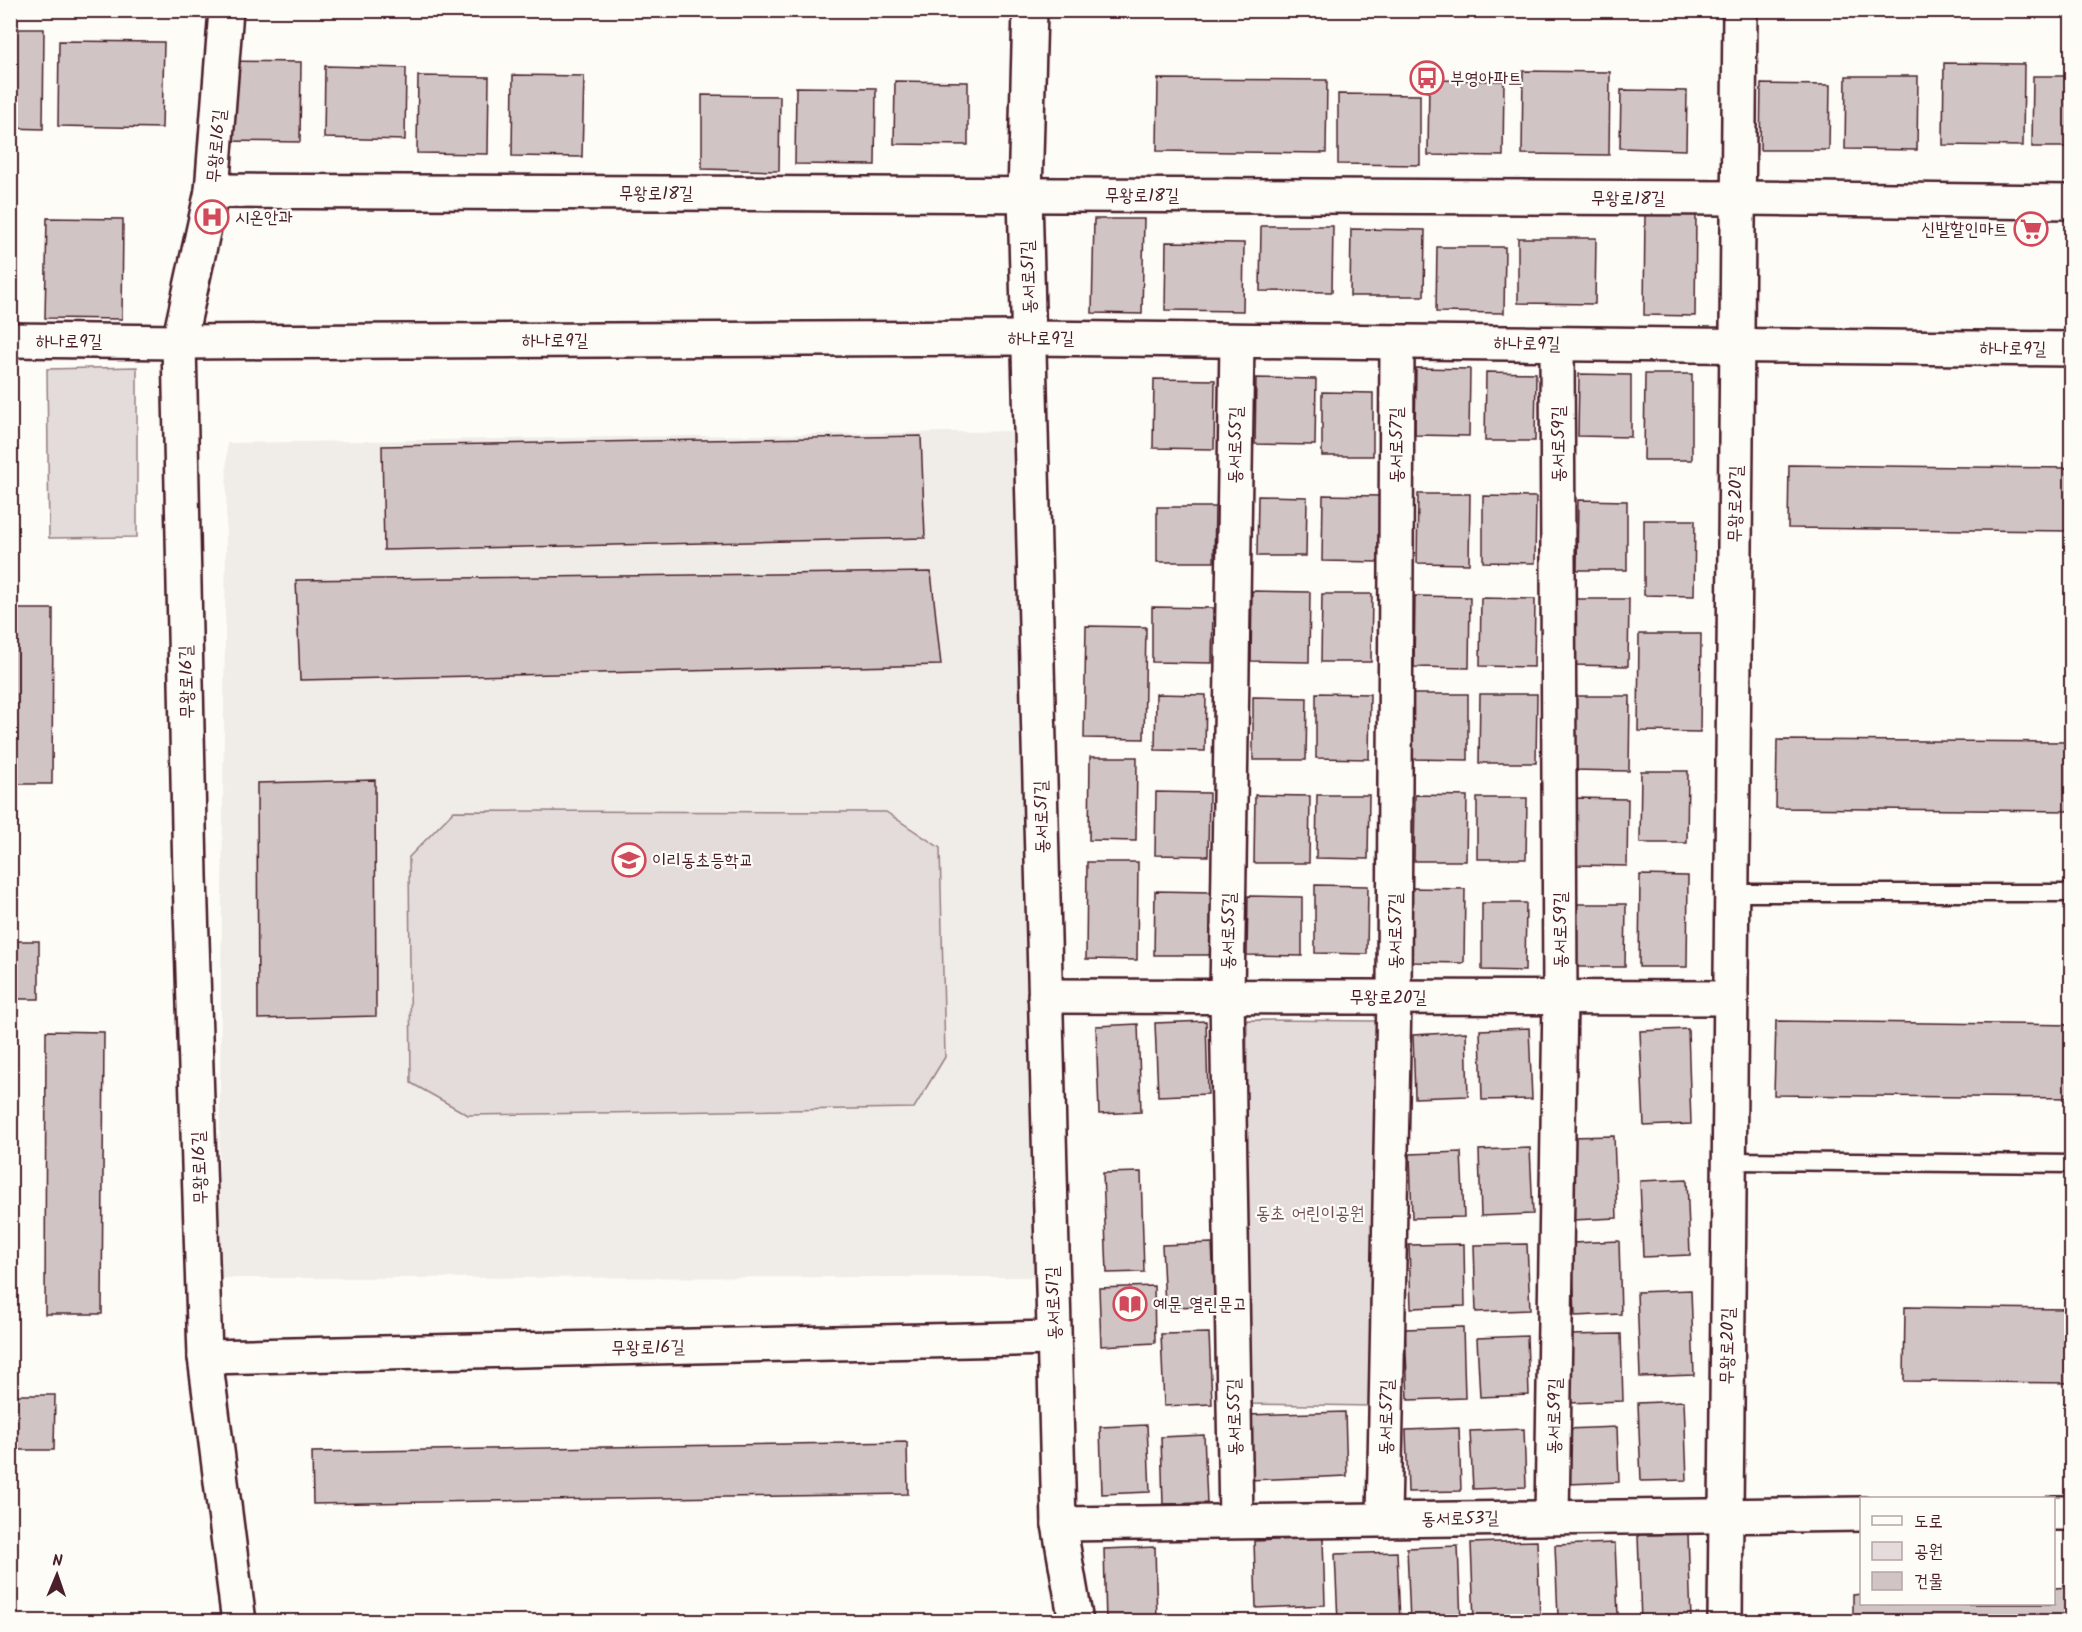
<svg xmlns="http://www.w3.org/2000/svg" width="2082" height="1632" viewBox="0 0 2082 1632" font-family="Kalam,'Poor Story',sans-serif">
<rect width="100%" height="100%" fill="#fdfcf7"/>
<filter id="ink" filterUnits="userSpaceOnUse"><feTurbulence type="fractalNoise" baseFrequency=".0167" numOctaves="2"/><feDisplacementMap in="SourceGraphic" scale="12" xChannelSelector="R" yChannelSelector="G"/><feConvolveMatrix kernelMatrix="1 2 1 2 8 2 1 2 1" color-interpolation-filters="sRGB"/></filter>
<g filter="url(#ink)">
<!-- built -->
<polygon fill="#f0ece8" points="1029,431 1044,1277 218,1278 227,443"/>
<!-- green -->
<g fill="#e3dcda" stroke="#967e82" stroke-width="1.5">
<polygon points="137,367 137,537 49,538 47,369"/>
<polygon points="454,811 886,812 940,848 945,1057 914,1108 468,1115 411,1083 409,857"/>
<polygon points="1247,1020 1377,1021 1374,1406 1244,1404"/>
</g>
<!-- building -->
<g fill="#d0c5c4" stroke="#4a1f2b" stroke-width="1.5">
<polygon points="10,29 44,29 43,129 10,128"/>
<polygon points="59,41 164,42 162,128 58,126"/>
<polygon points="222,61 301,62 300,142 220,141"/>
<polygon points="1944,63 2024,64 2023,146 1943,145"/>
<polygon points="325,66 406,68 405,140 324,138"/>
<polygon points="1523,71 1610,72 1609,155 1522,154"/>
<polygon points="513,75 584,76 582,157 512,156"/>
<polygon points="418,76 489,77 488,154 417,153"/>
<polygon points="1846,76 1918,76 1917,150 1845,149"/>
<polygon points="2033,76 2072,76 2072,147 2032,147"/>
<polygon points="1158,79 1327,80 1326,153 1157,151"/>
<polygon points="1429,80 1504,81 1503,156 1428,155"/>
<polygon points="895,81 968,82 968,145 894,144"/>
<polygon points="1761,84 1830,85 1829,150 1760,150"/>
<polygon points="796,87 876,88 875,165 795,164"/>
<polygon points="1621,90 1687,91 1686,150 1620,148"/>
<polygon points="1338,94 1420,95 1420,165 1338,164"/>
<polygon points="702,95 780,96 779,171 702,169"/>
<polygon points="1645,212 1696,213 1695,316 1644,315"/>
<polygon points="47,218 123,219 122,319 45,318"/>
<polygon points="1094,219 1144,219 1142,314 1092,313"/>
<polygon points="1261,226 1333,226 1332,292 1260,291"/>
<polygon points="1351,229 1425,230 1424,296 1350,296"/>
<polygon points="1518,238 1596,238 1595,304 1518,303"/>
<polygon points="1166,242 1244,243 1243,311 1165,310"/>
<polygon points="1437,247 1505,247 1504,313 1436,312"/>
<polygon points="1416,368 1470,369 1469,436 1415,435"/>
<polygon points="1486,372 1536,373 1535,441 1485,441"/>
<polygon points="1579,374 1631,375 1631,437 1578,436"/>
<polygon points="1645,374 1692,374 1692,460 1644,460"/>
<polygon points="1256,378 1316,379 1315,445 1255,444"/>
<polygon points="1154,379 1215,380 1214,449 1153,448"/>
<polygon points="1322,392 1373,393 1373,456 1322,456"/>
<polygon points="921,436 925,538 384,550 382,446"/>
<polygon points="1789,465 2072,468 2072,531 1788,528"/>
<polygon points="1418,494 1470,494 1469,564 1417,563"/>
<polygon points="1323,495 1380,496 1379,562 1322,561"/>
<polygon points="1258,496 1307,497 1306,556 1257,556"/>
<polygon points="1483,496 1536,497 1535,563 1483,562"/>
<polygon points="1578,500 1627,501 1627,570 1577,570"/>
<polygon points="1157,507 1215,507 1214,562 1157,562"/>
<polygon points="1644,520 1695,520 1694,596 1644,595"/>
<polygon points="931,572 941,665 300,680 296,580"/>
<polygon points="1252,591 1310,592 1309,662 1251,661"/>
<polygon points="1322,594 1372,594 1371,662 1321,662"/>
<polygon points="1415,596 1470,597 1469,668 1414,667"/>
<polygon points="1481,598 1535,599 1534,667 1480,666"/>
<polygon points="1572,599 1629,599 1628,666 1571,665"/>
<polygon points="1152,607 1213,608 1212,663 1152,662"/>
<polygon points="10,609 53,609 52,784 10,784"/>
<polygon points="1086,626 1146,627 1144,739 1084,738"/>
<polygon points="1639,634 1701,634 1700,732 1638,731"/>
<polygon points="1316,693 1370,694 1369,759 1316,758"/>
<polygon points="1156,694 1206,695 1205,751 1155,750"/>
<polygon points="1411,694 1468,694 1468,760 1411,759"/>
<polygon points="1480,694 1537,694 1536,763 1479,763"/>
<polygon points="1571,696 1630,696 1629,771 1570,770"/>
<polygon points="1253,697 1307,698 1306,760 1253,760"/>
<polygon points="1777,740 2072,742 2072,811 1776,808"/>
<polygon points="1090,757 1137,757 1136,841 1089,840"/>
<polygon points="1641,771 1688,771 1687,843 1640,843"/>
<polygon points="375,780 376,1016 258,1019 257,783"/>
<polygon points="1156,792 1209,793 1208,856 1155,855"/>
<polygon points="1255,795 1310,796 1309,863 1254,863"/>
<polygon points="1317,795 1369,795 1368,859 1316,858"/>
<polygon points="1415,795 1467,796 1466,861 1414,861"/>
<polygon points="1477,798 1527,798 1526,859 1477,859"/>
<polygon points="1573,798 1628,799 1627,866 1573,865"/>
<polygon points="1087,862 1138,862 1137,960 1086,959"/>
<polygon points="1640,875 1688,876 1687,967 1639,967"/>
<polygon points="1315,885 1368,886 1367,954 1315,953"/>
<polygon points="1410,888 1465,889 1464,963 1410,962"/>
<polygon points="1155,891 1211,892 1211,955 1154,955"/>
<polygon points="1248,896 1302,897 1302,956 1247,955"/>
<polygon points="1482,903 1526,903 1525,971 1482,970"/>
<polygon points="1574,904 1626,904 1625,967 1574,967"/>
<rect x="10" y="941" width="29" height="58"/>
<polygon points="1206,1021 1208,1094 1158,1096 1155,1023"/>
<polygon points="1776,1021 2072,1025 2072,1098 1774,1095"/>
<polygon points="1138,1024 1141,1112 1099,1114 1096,1026"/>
<polygon points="1529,1028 1532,1099 1482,1100 1480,1030"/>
<polygon points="1688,1029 1691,1124 1644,1126 1640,1031"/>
<polygon points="46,1031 104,1032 102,1314 45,1314"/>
<polygon points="1466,1032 1468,1096 1415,1098 1413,1035"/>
<polygon points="1614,1136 1617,1218 1572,1220 1569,1137"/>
<polygon points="1530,1148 1533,1214 1481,1216 1479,1150"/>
<polygon points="1461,1152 1464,1217 1412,1218 1410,1154"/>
<polygon points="1141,1172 1144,1272 1107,1273 1103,1173"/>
<polygon points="1687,1179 1690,1255 1643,1257 1640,1181"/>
<polygon points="1619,1241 1621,1314 1575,1316 1572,1243"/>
<polygon points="1212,1243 1215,1306 1165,1307 1162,1245"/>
<polygon points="1464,1244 1465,1306 1411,1308 1409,1245"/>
<polygon points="1527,1244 1530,1310 1476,1312 1474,1245"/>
<polygon points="1154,1286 1155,1343 1101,1346 1099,1288"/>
<polygon points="1691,1290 1694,1375 1640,1377 1637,1292"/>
<polygon points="1905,1307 2072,1309 2072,1383 1904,1381"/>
<polygon points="1463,1327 1465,1398 1408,1400 1405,1329"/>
<polygon points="1209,1333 1212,1404 1164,1406 1161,1334"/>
<polygon points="1621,1334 1623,1401 1569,1403 1566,1335"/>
<polygon points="1527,1336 1529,1395 1480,1397 1477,1338"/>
<polygon points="10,1395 55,1395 54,1450 10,1450"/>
<polygon points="1684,1401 1687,1480 1641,1481 1638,1403"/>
<polygon points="1345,1412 1347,1476 1249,1480 1247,1415"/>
<polygon points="1147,1425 1150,1492 1102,1494 1100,1427"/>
<polygon points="1617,1427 1619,1482 1568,1484 1566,1429"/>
<polygon points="1459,1428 1461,1491 1408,1492 1406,1430"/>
<polygon points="1524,1429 1526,1487 1473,1489 1470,1431"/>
<polygon points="1204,1435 1207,1503 1163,1504 1161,1437"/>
<polygon points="907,1442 908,1494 313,1504 312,1452"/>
<polygon points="1688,1534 1691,1620 1641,1622 1638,1535"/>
<polygon points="1323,1538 1325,1605 1256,1608 1254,1541"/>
<polygon points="1537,1541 1540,1618 1474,1621 1471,1543"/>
<polygon points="1615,1543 1618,1616 1558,1618 1555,1545"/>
<polygon points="1458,1546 1461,1622 1410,1622 1407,1548"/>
<polygon points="1155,1547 1157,1622 1106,1622 1104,1549"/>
<polygon points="1397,1552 1400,1622 1338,1622 1335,1554"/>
<polygon points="2072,1587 2072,1622 1853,1622 1853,1595 1862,1594 1862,1604 2054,1604 2054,1588"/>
</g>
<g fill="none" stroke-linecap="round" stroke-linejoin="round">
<!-- service casing -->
<g stroke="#4a1f2b" stroke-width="21">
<g id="service">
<polyline points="1732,893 2072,893"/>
<polyline points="1729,1161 2072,1164"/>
</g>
</g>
<!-- minor casing -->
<g stroke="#4a1f2b" stroke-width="38">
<g id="minor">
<polyline points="226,10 212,191 179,342 190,876 205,1357 239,1622"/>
<polyline points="1030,10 1025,195 1059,1524 1076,1622"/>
<polyline points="212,191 1739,198 2072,202"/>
<polyline points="10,340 179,342 1029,338 2072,349"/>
<polyline points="1045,996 1731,998"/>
<polyline points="205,1357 1054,1338"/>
<polyline points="2054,1513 2072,1513"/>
<polyline points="1552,1517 1560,998 1557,344"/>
<polyline points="1384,1519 1394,997 1397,342"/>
<polyline points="1236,1521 1227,996 1237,341"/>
<polyline points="1059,1524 1862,1514"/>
<polyline points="1725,1622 1740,10"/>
</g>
</g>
<!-- service -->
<use href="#service" stroke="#fdfcf7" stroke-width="16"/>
<!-- minor -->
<use href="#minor" stroke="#fdfcf7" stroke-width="33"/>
</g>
</g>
<!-- icons -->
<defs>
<g id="bus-ring" transform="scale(1.725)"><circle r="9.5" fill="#fdfcf7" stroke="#d1495b" stroke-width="1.5"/><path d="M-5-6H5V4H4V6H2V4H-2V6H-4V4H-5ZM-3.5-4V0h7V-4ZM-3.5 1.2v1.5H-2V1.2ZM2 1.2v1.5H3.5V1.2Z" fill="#d1495b"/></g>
<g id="hospital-ring" transform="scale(1.725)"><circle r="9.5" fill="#fdfcf7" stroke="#d1495b" stroke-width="1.5"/><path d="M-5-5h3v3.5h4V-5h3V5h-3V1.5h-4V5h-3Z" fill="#d1495b"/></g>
<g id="supermarket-ring" transform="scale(1.725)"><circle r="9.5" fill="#fdfcf7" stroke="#d1495b" stroke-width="1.5"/><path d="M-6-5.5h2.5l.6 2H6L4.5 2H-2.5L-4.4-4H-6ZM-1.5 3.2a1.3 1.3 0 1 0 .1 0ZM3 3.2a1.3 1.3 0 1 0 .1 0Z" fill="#d1495b"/></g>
<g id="school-ring" transform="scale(1.725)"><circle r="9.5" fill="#fdfcf7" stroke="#d1495b" stroke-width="1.5"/><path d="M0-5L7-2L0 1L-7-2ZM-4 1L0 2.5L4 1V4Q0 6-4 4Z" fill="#d1495b"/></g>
<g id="library-ring" transform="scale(1.725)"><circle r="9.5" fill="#fdfcf7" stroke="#d1495b" stroke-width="1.5"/><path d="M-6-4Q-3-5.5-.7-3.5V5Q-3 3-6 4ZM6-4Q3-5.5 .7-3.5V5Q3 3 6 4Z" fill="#d1495b"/></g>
</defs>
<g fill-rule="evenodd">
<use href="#bus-ring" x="1427" y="78"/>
<use href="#hospital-ring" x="212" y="217"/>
<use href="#supermarket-ring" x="2031" y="229"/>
<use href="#school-ring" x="629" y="860"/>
<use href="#library-ring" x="1130" y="1304"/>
</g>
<g text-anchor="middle" stroke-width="4.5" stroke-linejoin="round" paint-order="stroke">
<!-- poi labels -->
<g font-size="18" fill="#4a1f2b" stroke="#fdfcf7" text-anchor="start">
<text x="1450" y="84">부영아파트</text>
<text x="235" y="223">시온안과</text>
<text x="2008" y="235" text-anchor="end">신발할인마트</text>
<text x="652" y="866">이리동초등학교</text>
<text x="1153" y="1310">예문 열린문고</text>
</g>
<!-- street labels -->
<g font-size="18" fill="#4a1f2b" stroke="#fdfcf7">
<text transform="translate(216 146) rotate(-85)" y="6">무왕로16길</text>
<text x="656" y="199">무왕로18길</text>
<text x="1142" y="201">무왕로18길</text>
<text x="1628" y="204">무왕로18길</text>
<text transform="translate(1028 277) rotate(-92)" y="6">동서로51길</text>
<text x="1041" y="344">하나로9길</text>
<text x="555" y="346">하나로9길</text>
<text x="69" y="347">하나로9길</text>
<text transform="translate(1527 343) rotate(1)" y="6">하나로9길</text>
<text transform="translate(2013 348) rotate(1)" y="6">하나로9길</text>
<text transform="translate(1558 444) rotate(-90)" y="6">동서로59길</text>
<text transform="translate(1235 445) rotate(-89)" y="6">동서로55길</text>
<text transform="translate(1396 445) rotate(-90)" y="6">동서로57길</text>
<text transform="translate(1735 504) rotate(-89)" y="6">무왕로20길</text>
<text transform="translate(186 682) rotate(-91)" y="6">무왕로16길</text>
<text transform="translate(1041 817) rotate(-91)" y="6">동서로51길</text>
<text transform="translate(1560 930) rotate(-90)" y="6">동서로59길</text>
<text transform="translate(1228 931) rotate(-89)" y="6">동서로55길</text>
<text transform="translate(1395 931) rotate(-90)" y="6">동서로57길</text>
<text x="1388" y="1003">무왕로20길</text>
<text transform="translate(199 1168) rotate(-92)" y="6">무왕로16길</text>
<text transform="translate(1053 1303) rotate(-92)" y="6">동서로51길</text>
<text transform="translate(1727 1346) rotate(-89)" y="6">무왕로20길</text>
<text transform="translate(648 1347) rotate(-1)" y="6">무왕로16길</text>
<text transform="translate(1554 1416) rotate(-89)" y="6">동서로59길</text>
<text transform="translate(1234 1417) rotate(-91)" y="6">동서로55길</text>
<text transform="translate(1386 1417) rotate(-89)" y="6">동서로57길</text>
<text transform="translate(1460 1518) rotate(-1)" y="6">동서로53길</text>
</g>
<!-- park labels -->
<g font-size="18" fill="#704e57" stroke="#fdfcf7">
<text x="1310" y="1219">동초 어린이공원</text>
</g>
</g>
<!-- margin -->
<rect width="2082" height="1632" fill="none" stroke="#fdfcf7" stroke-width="36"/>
<rect x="18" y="18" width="2046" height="1596" fill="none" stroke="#4a1f2b" stroke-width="2" filter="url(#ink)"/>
<!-- legend -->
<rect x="1860" y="1497" width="195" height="108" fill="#fdfcf7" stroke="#b5a4a5" stroke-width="1.5"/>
<rect x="1872" y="1516" width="30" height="9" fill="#fdfcf7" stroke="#b5a4a5" stroke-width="1.5"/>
<text x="1914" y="1527" font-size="18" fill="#4a1f2b">도로</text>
<rect x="1872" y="1542" width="30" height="18" fill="#e3dcda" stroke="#b5a4a5" stroke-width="1.5"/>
<text x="1914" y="1557" font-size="18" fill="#4a1f2b">공원</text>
<rect x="1872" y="1572" width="30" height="18" fill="#d0c5c4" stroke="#b5a4a5" stroke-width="1.5"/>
<text x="1914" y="1587" font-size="18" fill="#4a1f2b">건물</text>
<!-- north arrow -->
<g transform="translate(57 1575) rotate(2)" stroke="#fdfcf7" stroke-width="4.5" paint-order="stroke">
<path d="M0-4.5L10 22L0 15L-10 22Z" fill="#4a1f2b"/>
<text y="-9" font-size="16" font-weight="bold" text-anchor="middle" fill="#4a1f2b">N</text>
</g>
</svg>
